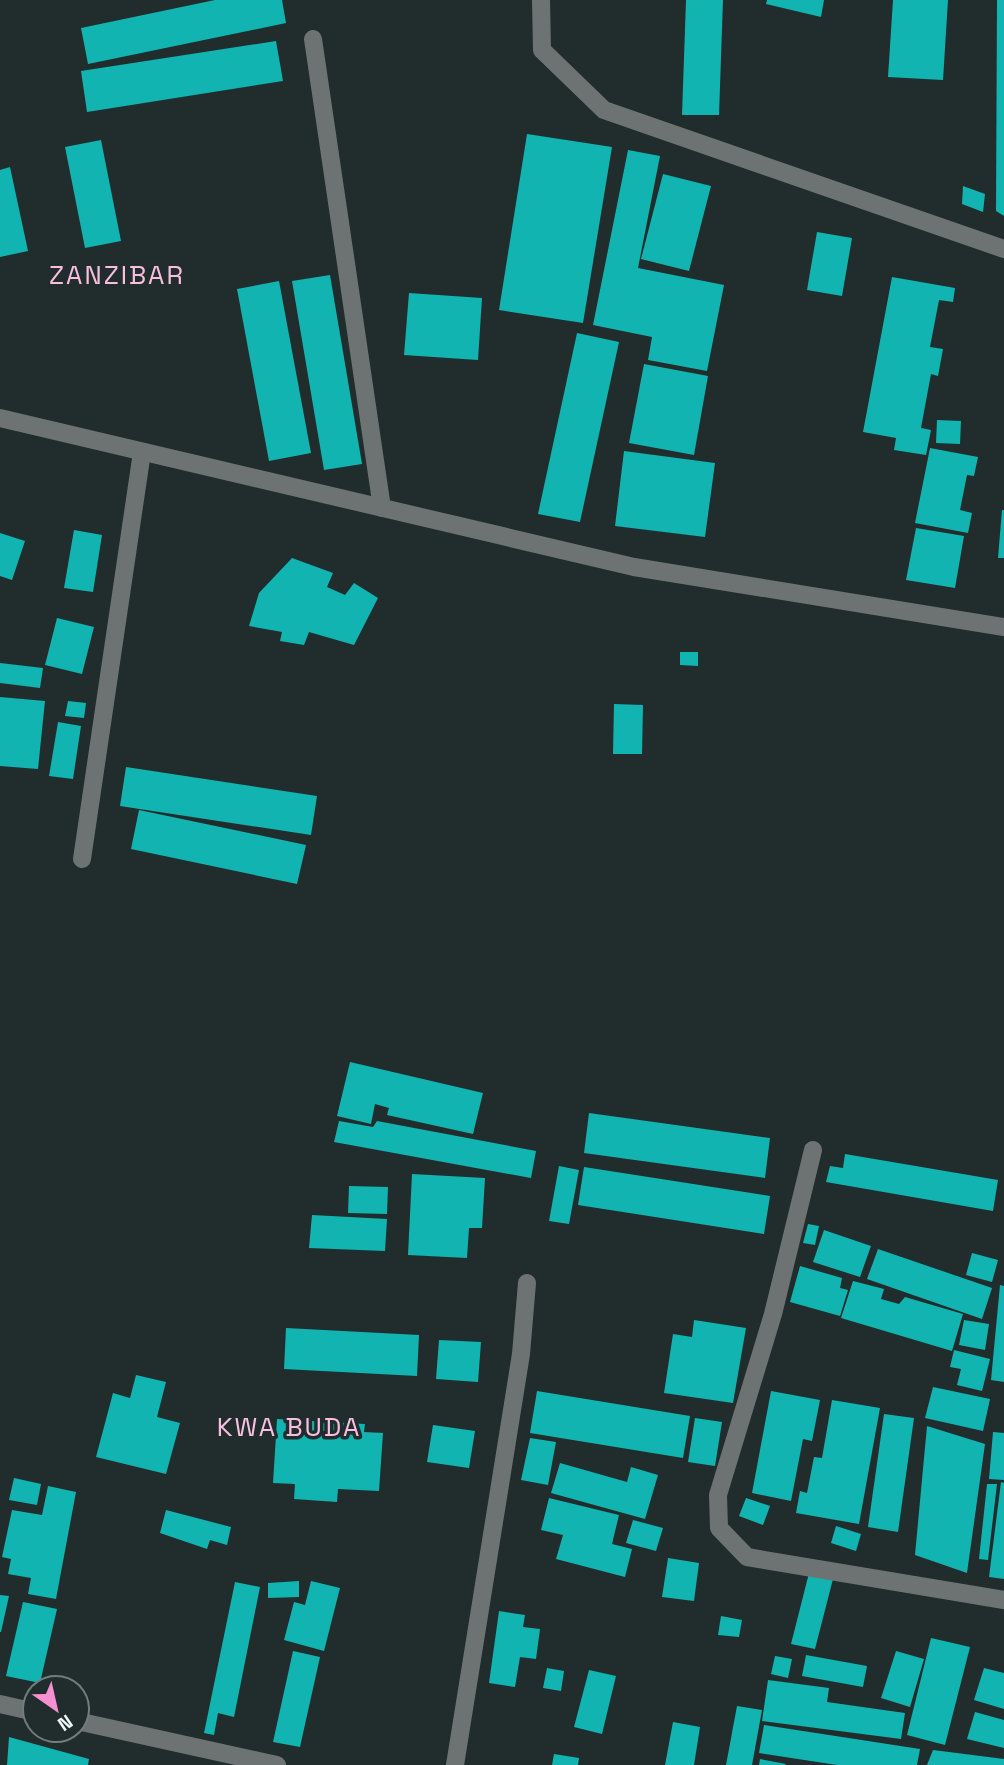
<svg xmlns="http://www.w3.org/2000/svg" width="1004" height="1765" viewBox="0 0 1004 1765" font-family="'Space Grotesk',sans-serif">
<rect width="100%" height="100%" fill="#202d2c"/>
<!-- building -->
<g fill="#12b4b1">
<polygon points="215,0 282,0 286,23 88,64 81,28"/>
<polygon points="686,0 723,0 719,115 682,115"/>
<polygon points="767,0 824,0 821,17 766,4"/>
<polygon points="893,0 948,0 943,80 888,77"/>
<polygon points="997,0 1004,0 1004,216 996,211"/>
<polygon points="276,41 283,81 87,112 81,71"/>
<polygon points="527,134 612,147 583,323 499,310"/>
<polygon points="101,140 121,241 85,248 65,147"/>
<polygon points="628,150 660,156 638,268 724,285 707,371 648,360 652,337 593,325"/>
<polygon points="10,167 28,251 0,257 0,170"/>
<polygon points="663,174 711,186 689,271 641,259"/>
<polygon points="963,186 985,194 983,212 962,204"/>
<polygon points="817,232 852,238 842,296 807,290"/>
<polygon points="330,275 362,464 324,470 292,281"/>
<polygon points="892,277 955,288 953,302 939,300 930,347 943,349 938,376 931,374 921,428 931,430 926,455 894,450 896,438 863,432"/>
<polygon points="279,281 311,453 269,461 237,289"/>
<polygon points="409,293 482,298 478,360 404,355"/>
<polygon points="577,333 619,342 580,522 538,514"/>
<polygon points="644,364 708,376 694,455 629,443"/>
<polygon points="937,420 961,421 960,444 936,443"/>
<polygon points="930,448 978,457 974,476 967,475 960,510 972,513 968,533 915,523"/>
<polygon points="624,451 715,463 705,537 615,526"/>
<polygon points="1002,510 1004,510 1004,558 998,558"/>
<polygon points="916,528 964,536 955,588 906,580"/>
<polygon points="74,530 102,535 93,592 64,588"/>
<polygon points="0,533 25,541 12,580 0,576"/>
<polygon points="292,558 333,573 327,587 345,595 354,583 378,598 354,645 309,632 304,645 280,641 282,632 249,626 259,593"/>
<polygon points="57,618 94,627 82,674 45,665"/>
<polygon points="680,652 698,652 698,666 680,665"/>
<polygon points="0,663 43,668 40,688 0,683"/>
<polygon points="0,697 45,701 38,769 0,766"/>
<polygon points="68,701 86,703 84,718 65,716"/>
<polygon points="614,704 643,705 642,754 613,754"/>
<polygon points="58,722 81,726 73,779 49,776"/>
<polygon points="126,767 317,796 311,835 120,806"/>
<polygon points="139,810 306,845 297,884 131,849"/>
<polygon points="350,1062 483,1093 473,1134 387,1115 389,1108 375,1104 371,1124 337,1116"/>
<polygon points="589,1113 770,1138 765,1178 584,1153"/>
<polygon points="339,1121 373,1127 377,1121 536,1151 531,1178 334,1142"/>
<polygon points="845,1154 998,1180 993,1211 826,1182 830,1166 843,1168"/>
<polygon points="559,1166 579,1170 569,1224 549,1221"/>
<polygon points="584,1167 770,1196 764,1234 578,1205"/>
<polygon points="412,1174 485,1178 482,1228 469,1228 467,1258 408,1255"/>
<polygon points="349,1186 388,1187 387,1214 348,1213"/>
<polygon points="312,1215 387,1219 385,1251 309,1248"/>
<polygon points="808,1224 819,1226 815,1245 803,1243"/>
<polygon points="824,1230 871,1246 860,1277 813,1262"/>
<polygon points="878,1249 992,1288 982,1319 867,1279"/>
<polygon points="972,1253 998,1260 992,1282 966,1275"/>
<polygon points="800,1266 842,1278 840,1288 848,1290 840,1316 790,1302"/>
<polygon points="853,1281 884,1289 881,1299 899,1304 905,1297 963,1314 952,1351 841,1318"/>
<polygon points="1000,1285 1004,1286 1004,1382 991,1380"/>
<polygon points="694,1320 746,1328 733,1403 664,1393 673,1334 692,1337"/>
<polygon points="964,1320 989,1324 985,1350 959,1345"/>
<polygon points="286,1328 419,1335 417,1376 284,1369"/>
<polygon points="439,1340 481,1342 478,1382 436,1379"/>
<polygon points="954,1350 990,1359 982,1391 957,1385 961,1369 950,1367"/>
<polygon points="136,1375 166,1382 157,1417 180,1423 166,1474 96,1457 113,1393 130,1398"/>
<polygon points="933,1387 990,1399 983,1431 925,1418"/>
<polygon points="537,1391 690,1416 683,1458 530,1433"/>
<polygon points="771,1391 820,1400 812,1441 803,1439 791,1501 752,1493"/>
<polygon points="832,1400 880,1408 859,1524 796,1513 800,1491 807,1493 814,1457 822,1458"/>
<polygon points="884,1414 914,1418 898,1532 868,1527"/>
<polygon points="695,1418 722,1422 715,1466 688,1462"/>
<polygon points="277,1419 365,1424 364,1432 383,1433 379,1491 338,1489 337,1502 294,1499 295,1484 273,1483"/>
<polygon points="433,1425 475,1431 469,1468 427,1462"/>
<polygon points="927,1426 985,1444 967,1573 915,1555"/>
<polygon points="993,1432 1004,1433 1004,1480 989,1479"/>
<polygon points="530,1438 556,1442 548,1485 521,1480"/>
<polygon points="560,1463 627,1482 631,1467 658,1475 645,1519 551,1493"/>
<polygon points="14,1478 41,1484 37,1505 9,1500"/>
<polygon points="1001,1482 1004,1483 1004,1579 989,1577"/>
<polygon points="987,1484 997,1484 988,1560 979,1559"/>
<polygon points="48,1486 76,1492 56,1599 28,1594 31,1578 8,1574 11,1559 2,1557 12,1510 42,1515"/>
<polygon points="549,1498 619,1515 612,1544 632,1549 625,1577 556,1559 563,1535 541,1530"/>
<polygon points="746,1498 770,1506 763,1525 739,1516"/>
<polygon points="166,1510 231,1527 227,1545 210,1540 207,1549 160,1533"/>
<polygon points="633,1520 663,1528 656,1551 626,1543"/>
<polygon points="836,1526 861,1534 856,1551 831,1543"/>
<polygon points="668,1558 699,1563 694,1601 662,1597"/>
<polygon points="809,1573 833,1579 815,1649 791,1644"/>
<polygon points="299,1581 299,1597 268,1598 268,1583"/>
<polygon points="311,1581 340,1588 324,1651 284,1640 294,1602 305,1605"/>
<polygon points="235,1582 260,1587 234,1717 218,1713 214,1735 204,1733"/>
<polygon points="0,1595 9,1596 1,1632 0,1632"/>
<polygon points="23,1602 57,1609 40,1683 6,1676"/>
<polygon points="499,1611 525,1615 523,1627 540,1629 536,1659 520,1657 515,1687 489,1683"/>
<polygon points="721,1616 742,1620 739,1637 718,1635"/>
<polygon points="931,1638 970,1647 945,1745 907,1735"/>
<polygon points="293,1651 320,1657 300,1747 273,1742"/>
<polygon points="896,1651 924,1659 910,1707 881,1698"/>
<polygon points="806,1655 867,1666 863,1687 802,1676"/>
<polygon points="775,1656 792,1659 788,1678 771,1674"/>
<polygon points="547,1668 564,1671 561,1691 543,1688"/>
<polygon points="984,1668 1004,1673 1004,1709 974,1700"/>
<polygon points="589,1670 616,1676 602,1734 574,1727"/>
<polygon points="768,1680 829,1688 827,1702 905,1713 901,1739 762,1721"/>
<polygon points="737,1706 762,1710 752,1765 726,1765"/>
<polygon points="975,1712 1004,1720 1004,1748 967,1739"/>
<polygon points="673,1722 700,1727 694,1765 665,1765"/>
<polygon points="764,1725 920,1749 917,1765 837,1765 759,1753"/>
<polygon points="9,1737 89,1759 88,1765 7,1765"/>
<polygon points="933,1750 1004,1759 1004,1765 927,1765"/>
<polygon points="554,1754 579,1758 578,1765 552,1765"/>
<polygon points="760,1759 786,1764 785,1765 759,1765"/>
</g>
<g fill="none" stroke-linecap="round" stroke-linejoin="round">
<!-- minor -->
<g stroke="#6d7373" stroke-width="18">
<polyline points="541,0 542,50 604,110 1004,249"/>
<polyline points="313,39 382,508"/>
<polyline points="0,418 634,567 1004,627"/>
<polyline points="82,859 142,452"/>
<polyline points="813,1150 773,1314 718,1495 719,1528 747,1557 1004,1600"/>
<polyline points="0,1704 35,1712"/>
<polyline points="77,1721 277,1765"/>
<polyline points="455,1765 521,1354 527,1283"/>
</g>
</g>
<g text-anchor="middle" stroke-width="7" stroke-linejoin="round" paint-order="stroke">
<!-- quarter labels -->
<g font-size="26" letter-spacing="2" fill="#f9bee0" stroke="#202d2c">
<text x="117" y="284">ZANZIBAR</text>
<text x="289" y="1436">KWA BUDA</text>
</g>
</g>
<!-- north arrow -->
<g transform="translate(56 1709) rotate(146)"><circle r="33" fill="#202d2c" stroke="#727d7d" stroke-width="2"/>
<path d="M0-5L12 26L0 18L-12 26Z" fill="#f690cf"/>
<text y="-10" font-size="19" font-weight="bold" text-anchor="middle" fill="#eef6f6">N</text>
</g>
</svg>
